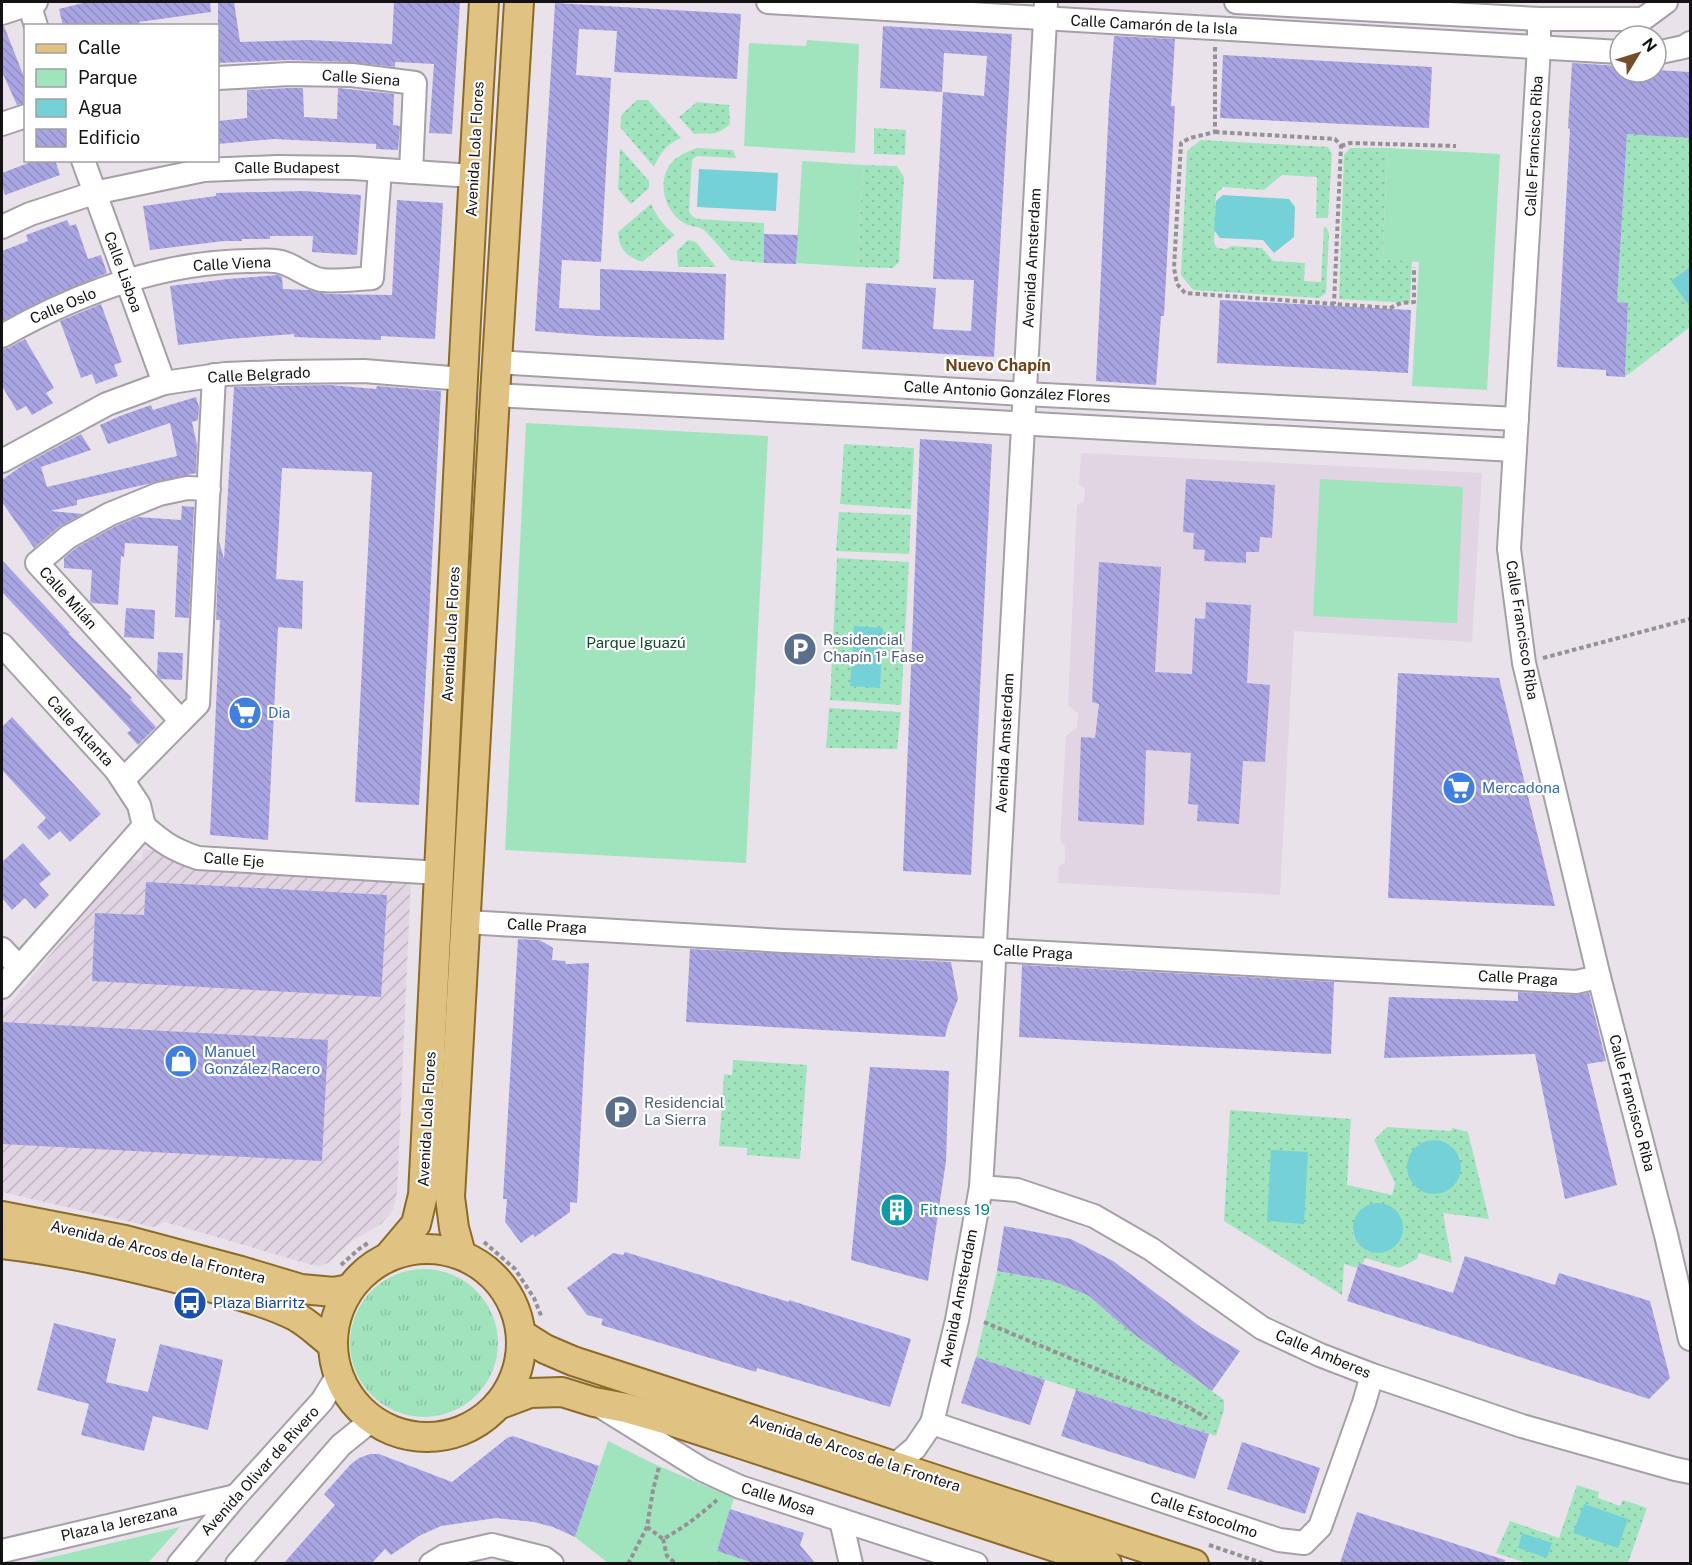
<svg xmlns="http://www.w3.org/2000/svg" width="1692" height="1565" viewBox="0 0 1692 1565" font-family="'Public Sans',sans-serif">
<defs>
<pattern id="industrial-furrows" width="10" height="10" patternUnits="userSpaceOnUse" patternTransform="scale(1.5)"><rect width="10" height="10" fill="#e1d4e3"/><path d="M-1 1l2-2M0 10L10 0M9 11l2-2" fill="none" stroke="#c0b5c2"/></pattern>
<pattern id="grass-tufts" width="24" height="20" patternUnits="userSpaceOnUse" patternTransform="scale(1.5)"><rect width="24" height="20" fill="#a0e4bd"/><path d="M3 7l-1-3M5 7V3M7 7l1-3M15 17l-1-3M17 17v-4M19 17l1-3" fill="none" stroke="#89c3a2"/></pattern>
<pattern id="garden-dots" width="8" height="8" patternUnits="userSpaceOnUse" patternTransform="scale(1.5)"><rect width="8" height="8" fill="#a0e4bd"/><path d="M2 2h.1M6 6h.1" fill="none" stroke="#89c3a2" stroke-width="1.8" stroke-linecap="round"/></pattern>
<pattern id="building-back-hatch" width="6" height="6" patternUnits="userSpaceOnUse" patternTransform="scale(1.5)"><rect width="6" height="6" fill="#a9a5e3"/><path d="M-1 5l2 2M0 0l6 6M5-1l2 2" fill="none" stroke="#918dc2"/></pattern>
</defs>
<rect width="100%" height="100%" fill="#eae2eb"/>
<!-- built -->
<polygon fill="#e1d4e3" points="1081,453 1482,473 1472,642 1294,631 1280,895 1058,883 1059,867 1065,862 1065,847 1060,840 1066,736 1077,728 1078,713 1068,705 1077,505 1084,502 1085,488 1079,485"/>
<!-- industrial -->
<polygon fill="url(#industrial-furrows)" points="143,849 411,878 397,1192 393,1210 381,1224 352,1241 328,1263 321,1266 312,1265 165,1222 153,1227 2,1192 2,1013 110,883 132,859 142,861"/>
<!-- grass -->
<circle fill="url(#grass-tufts)" cx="424" cy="1343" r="74"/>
<!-- park -->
<g fill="#a0e4bd">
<polygon points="807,40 859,44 855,153 744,146 749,43 806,46"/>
<polygon points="1388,148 1500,154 1487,390 1412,386 1419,262 1382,259"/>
<polygon points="802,161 863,165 858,267 796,263"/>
<polygon points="526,423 768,436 746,863 505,850"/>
<polygon points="1320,479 1463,487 1457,623 1313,616"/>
<polygon points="608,1441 652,1463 734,1498 717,1551 753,1563 608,1563 575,1537"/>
<polygon points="180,1527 148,1563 27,1563"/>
</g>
<!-- garden -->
<g fill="url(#garden-dots)" fill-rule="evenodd">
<path d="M 637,100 L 648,100 L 681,138 C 667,144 660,153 654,167 L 620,127 L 622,114 Z"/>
<path d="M 697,102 L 729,105 L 730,124 C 714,138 712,132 694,134 L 679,117 Z"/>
<polygon points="874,128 906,130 905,155 874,154"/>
<polygon points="1627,133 1690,138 1690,267 1672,281 1690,307 1690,327 1625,377 1628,303 1617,302"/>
<polygon points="1201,140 1328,147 1332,154 1328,218 1316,218 1317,177 1282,175 1264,190 1223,187 1216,194 1214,243 1217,248 1226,249 1231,246 1262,248 1273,261 1305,263 1304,281 1321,282 1324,227 1327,228 1329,234 1326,293 1319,298 1193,290 1181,275 1187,151"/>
<polygon points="620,148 649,181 649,188 631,204 618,189"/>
<path d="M 697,148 L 733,150 L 736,158 L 697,156 L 692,160 L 689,211 L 691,215 L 697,219 L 764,223 L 764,263 L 731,260 C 725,254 708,232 702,229 C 697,226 690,227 684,223 C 664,211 656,181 672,162 C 679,155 688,151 697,148 Z"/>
<polygon points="1350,148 1388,148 1382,259 1412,261 1410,303 1339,299 1344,155"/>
<polygon points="863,165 897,166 904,177 899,262 893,268 858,267"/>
<path d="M 651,204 C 657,217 664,226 675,235 L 642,262 C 626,256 619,249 618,232 Z"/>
<polygon points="688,240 696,242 716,267 678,267 677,251"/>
<polygon points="844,444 914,448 911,509 840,504"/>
<polygon points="839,512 911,515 909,554 836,551"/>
<polygon points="837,558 909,562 901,705 830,700"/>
<polygon points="829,708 901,712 897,749 826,748"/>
<polygon points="733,1060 807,1065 800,1159 747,1155 747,1148 719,1146 724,1074 732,1075"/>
<path d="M 1230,1110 L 1351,1119 L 1347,1185 L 1392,1195 L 1395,1183 L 1374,1140 L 1387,1127 L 1450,1131 L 1453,1128 L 1468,1132 L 1489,1219 L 1443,1213 L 1452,1263 L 1419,1253 L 1417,1259 L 1399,1268 L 1365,1258 L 1363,1264 L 1359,1263 L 1357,1268 L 1344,1264 L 1342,1295 L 1224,1221 ZM 1434,1140 C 1448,1141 1455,1148 1461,1160 L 1412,1152 C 1419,1144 1424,1141 1434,1140 ZM 1352,1230 L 1397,1245 C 1378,1260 1358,1252 1352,1230 Z"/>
<polygon points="997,1271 1053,1281 1089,1296 1128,1330 1224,1400 1224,1410 1216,1436 976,1357"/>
<polygon points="1577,1485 1599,1492 1598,1498 1620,1506 1623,1500 1647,1508 1628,1563 1527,1563 1496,1553 1510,1521 1559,1538"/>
</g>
<!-- water -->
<g fill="#74d1d7">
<polygon points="699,169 778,173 776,211 697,207"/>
<polygon points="1223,195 1289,199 1295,207 1294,237 1274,253 1263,240 1220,238 1214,230 1216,201"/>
<polygon points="1690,267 1690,307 1671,281"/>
<polygon points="854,626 883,628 880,688 850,686"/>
<circle cx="1434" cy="1167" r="27"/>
<polygon points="1271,1150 1308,1152 1304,1224 1267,1221"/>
<circle cx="1378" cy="1228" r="25"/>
<polygon points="1584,1504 1628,1519 1618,1548 1573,1533"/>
<polygon points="1522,1533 1552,1543 1547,1558 1518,1548"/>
</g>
<!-- building -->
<g fill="url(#building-back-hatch)">
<polygon points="87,2 210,2 211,12 139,22 140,26 63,26 59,9"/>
<polygon points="218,2 234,2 240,42 308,40 392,44 394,2 460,2 452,134 429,133 434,64 395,62 395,67 352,62 289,60 218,63"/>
<polygon points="555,3 741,14 737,79 614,72 617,31 579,29 576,75 611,78 601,262 562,260 559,308 600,310 600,269 726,274 724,340 598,336 535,331"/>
<polygon points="2,26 4,26 26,82 26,103 17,105 2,72"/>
<polygon points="883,26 1012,34 994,357 862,349 866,283 936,288 933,329 971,331 974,280 933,279 943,92 984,96 987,56 944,53 942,92 880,88"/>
<polygon points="1114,36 1175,39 1171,106 1175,106 1164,316 1161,316 1156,385 1096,381 1109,103"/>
<polygon points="1223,55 1432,67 1429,128 1220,118"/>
<polygon points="1572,63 1620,66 1620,72 1656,72 1656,70 1690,72 1690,138 1627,134 1617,302 1628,303 1625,377 1606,376 1606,370 1557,367 1570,129 1568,128"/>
<polygon points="289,88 303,88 304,117 337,119 338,88 394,94 393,125 400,126 398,150 376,149 376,144 274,139 218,144 218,121 247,118 247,90"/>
<polygon points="36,160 55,160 60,175 5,195 2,185 2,173"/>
<polygon points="304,191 361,195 357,255 312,252 313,236 270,236 270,239 242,239 242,241 224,241 150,250 143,206 216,196 216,193"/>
<polygon points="397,200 443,203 435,339 381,336 381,340 319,338 294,337 294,334 228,339 178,345 170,286 228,279 278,275 282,277 283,289 309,290 327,294 392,295"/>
<polygon points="67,220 70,226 76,224 88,259 101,255 107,273 54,295 2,321 2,251 28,241 26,235"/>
<polygon points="764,234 798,235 796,264 764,263"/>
<polygon points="1220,300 1411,310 1408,373 1217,363"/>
<polygon points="101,304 122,362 114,365 118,376 96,384 92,374 81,378 60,321"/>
<polygon points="25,339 54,388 46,393 53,403 32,415 26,406 17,411 2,386 2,349 8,348"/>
<polygon points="330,385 376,389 377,386 441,391 419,805 355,802 372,472 282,468 276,579 303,581 302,629 278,627 268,840 210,835 220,620 216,620 219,541 224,559 234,387"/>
<polygon points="196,397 199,407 198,420 192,422 197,445 196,473 77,500 77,505 50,511 83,514 59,527 34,548 2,502 2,480 23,465 81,434 91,450 41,467 47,487 177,456 170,423 108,444 100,425 120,416 151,405 153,410"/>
<polygon points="920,439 992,444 971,875 903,871"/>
<polygon points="1186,479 1275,485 1272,538 1260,537 1259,552 1246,552 1246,563 1204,561 1205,550 1193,549 1194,533 1183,532"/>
<polygon points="182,506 194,507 189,618 175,617 178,546 125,543 124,557 121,556 118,605 92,603 90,601 92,570 64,568 64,558 76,548 116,526 138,517 181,520"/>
<polygon points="2,560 70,633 68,633 132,698 130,699 156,727 138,745 127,733 131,730 2,592"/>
<polygon points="1099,562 1161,567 1155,672 1192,674 1195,618 1205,619 1206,602 1251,605 1247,683 1270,685 1265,762 1243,761 1239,824 1197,821 1198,805 1188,804 1191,753 1146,750 1144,825 1078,821 1081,737 1095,738 1099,704 1092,702"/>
<polygon points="126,608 155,610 154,639 124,637"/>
<polygon points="158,652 183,653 182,680 161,679 157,675"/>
<polygon points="1398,673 1499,678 1555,906 1388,898"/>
<polygon points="12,717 101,814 70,842 60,831 49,840 37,827 46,818 2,770 2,727"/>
<polygon points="23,843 51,874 39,884 49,895 35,909 25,898 12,910 2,898 2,862"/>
<polygon points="146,882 387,895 381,997 92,981 95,913 144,915"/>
<polygon points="518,939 539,940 545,943 553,948 552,960 565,961 566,964 589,963 577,1203 570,1202 570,1212 535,1237 533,1234 521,1243 505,1222 507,1199 503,1199"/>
<polygon points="690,949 951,962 958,999 948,1025 945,1037 686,1022"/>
<polygon points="1022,965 1334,982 1331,1054 1019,1037"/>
<polygon points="1518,992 1575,995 1589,993 1606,1061 1587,1064 1617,1185 1565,1199 1535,1054 1384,1058 1389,997 1518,1001"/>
<polygon points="2,1022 328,1040 322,1161 2,1144"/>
<polygon points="870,1067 949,1071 946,1161 928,1281 851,1260"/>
<polygon points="1004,1226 1071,1239 1113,1261 1202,1328 1240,1351 1212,1391 1128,1330 1089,1296 1053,1281 997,1271"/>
<polygon points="625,1252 789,1302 789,1300 911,1339 890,1407 757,1368 756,1372 601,1325 603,1319 587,1315 567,1288 613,1253 623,1255"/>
<polygon points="1465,1256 1555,1285 1559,1273 1650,1301 1670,1378 1649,1399 1347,1301 1359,1263 1453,1293"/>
<polygon points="54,1323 116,1339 106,1382 148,1392 160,1344 223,1360 208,1430 153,1416 144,1451 81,1435 89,1404 37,1390"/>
<polygon points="976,1357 1045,1380 1030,1425 961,1403"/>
<polygon points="1076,1390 1209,1434 1195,1479 1061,1436"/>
<polygon points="513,1436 599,1466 575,1537 553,1527 534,1522 496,1518 441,1526 419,1536 391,1555 385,1549 372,1563 284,1563 335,1505 324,1494 351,1464 359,1458 370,1454 379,1454 452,1482 507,1438"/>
<polygon points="1242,1442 1320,1468 1305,1514 1227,1489"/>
<polygon points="730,1509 804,1533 800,1545 815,1563 753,1563 717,1551"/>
<polygon points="1357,1512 1505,1560 1504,1563 1340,1563"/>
</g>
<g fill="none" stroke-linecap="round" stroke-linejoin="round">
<!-- minor casing -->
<g stroke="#a69fa8" stroke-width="26">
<g id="minor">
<polyline points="768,2 1620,52"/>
<polyline points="1236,2 1539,19 1643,19 1666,2"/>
<polyline points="29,3 36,26"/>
<polyline points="2,13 36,2"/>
<polyline points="1539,19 1539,47 1509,549 1524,663 1599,977 1666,1235 1690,1339"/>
<polyline points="1656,53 1684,47 1690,43"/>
<polyline points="218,78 289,74 352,75 415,83 411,172"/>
<polyline points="2,124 26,116"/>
<polyline points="83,160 164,383"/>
<polyline points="2,227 30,214 94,193 204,170 277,167 353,168 473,176"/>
<path d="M 2,336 C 76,294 161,262 248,261 C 257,261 267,260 275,261 C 292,262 306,278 322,280 C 334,282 358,279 372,278 L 380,170"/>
<polyline points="497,362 1024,394 1517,419"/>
<polyline points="495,395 1515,450"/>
<polyline points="2,461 107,404 164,383 225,374 279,372 364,371 463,379"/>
<polyline points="209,489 187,488 159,494 110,514 68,537 37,563 181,721 198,704 214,375"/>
<polyline points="2,645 116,770 139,805 144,826"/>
<polyline points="123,780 181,721"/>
<path d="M 144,826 C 163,843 174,850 198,858 L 440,873"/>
<polyline points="466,922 784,941 994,950 1576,982 1599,977"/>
<polyline points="2,949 19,967"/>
<polyline points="2,987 144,826"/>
<polyline points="981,1187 1017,1190 1094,1216 1151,1249 1262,1328 1320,1355 1372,1375 1522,1426 1675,1469 1690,1472"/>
<polyline points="603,1408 703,1470 740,1487 976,1564"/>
<polyline points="932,1423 1279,1540 1304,1543 1320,1527 1364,1403 1372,1375"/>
<polyline points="895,1465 915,1448 932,1423 957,1320 981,1187 988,1072 1046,2"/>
<polyline points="841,1520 851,1564"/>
<polyline points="2,1551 236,1496"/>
<polyline points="179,1564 236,1496 322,1401 338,1375"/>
<polyline points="237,1564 341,1445 372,1420"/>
<polyline points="431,1564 444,1556 492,1545 544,1558 552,1564"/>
</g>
</g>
<!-- major casing -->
<g stroke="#8c6b27" stroke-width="32">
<g id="major">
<polyline points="2,1216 125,1240 241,1271 301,1289 334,1292 349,1289"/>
<path d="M 2,1244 C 73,1252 144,1269 213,1288 C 241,1296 269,1303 295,1316 C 308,1323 320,1335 332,1344"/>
<circle cx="427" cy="1343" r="94"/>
<polyline points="461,1254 454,1228 450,1197 495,395 519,2"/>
<path d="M 389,1256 L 416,1224 L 423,1195 C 444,798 459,399 484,2"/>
<polyline points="521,1334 545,1349 573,1361 1194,1564"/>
<polyline points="498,1405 530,1393 562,1392 594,1402 626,1408 668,1420 1107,1564"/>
</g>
</g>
<!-- path -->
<g stroke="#969097" stroke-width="4" stroke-dasharray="4.5 3" stroke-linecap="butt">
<polyline points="1215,47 1215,132 1190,138 1181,143 1174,268 1177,284 1185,293 1390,308 1401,303 1414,302 1414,267"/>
<polyline points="1215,132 1335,139 1341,146 1334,304"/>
<polyline points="1341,146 1350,143 1456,146"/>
<polyline points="1543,658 1690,619"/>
<polyline points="484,1242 515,1269 534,1298 542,1318"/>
<polyline points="341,1265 359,1249 368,1243"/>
<polyline points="984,1322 1084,1364 1177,1401 1207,1418"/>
<path d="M 647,1527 L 663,1539 C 683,1528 700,1515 717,1500"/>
<polyline points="663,1539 667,1556 676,1564"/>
<polyline points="1209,1545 1265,1564"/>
<polyline points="628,1564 647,1527 653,1490 659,1467"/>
<polyline points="719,1564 720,1562"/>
</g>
<!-- minor -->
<use href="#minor" stroke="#fff" stroke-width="22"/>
<!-- major -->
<use href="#major" stroke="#e0c383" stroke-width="28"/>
</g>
<!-- icons -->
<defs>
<g id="parking-disc" transform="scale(1.725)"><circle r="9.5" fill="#5c6f8a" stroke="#fff"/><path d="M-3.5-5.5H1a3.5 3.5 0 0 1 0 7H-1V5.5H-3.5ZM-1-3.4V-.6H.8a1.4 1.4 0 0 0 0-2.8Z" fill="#fff"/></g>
<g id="supermarket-disc" transform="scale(1.725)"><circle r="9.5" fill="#3f7fe0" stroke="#fff"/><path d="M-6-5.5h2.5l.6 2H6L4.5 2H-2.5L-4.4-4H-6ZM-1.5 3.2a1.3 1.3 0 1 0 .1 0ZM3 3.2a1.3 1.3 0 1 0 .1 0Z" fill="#fff"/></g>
<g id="shop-disc" transform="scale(1.725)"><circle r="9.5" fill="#3f7fe0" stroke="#fff"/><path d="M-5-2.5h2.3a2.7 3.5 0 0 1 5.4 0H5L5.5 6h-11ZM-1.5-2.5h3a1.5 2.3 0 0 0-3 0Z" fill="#fff"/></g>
<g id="building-disc" transform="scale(1.725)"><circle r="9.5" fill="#0f9aa8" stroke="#fff"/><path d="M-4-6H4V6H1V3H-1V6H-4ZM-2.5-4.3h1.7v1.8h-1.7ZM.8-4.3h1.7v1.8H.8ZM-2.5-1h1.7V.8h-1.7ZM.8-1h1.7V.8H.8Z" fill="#fff"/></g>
<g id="bus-disc" transform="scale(1.725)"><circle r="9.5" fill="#1a4fb4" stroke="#fff"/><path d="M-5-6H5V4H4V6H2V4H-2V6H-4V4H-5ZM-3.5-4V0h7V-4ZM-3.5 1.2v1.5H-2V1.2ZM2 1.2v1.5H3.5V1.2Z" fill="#fff"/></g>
</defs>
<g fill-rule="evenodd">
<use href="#parking-disc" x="800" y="649"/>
<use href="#supermarket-disc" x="245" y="713"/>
<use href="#supermarket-disc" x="1459" y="788"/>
<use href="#shop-disc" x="181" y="1061"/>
<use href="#parking-disc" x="621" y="1112"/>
<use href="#building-disc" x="897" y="1210"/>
<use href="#bus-disc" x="190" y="1303"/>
</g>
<g text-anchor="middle" stroke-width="4.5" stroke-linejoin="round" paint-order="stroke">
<!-- street labels -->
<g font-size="15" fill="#151215" stroke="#fff">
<text transform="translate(1154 25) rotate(3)" y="5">Calle Camarón de la Isla</text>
<text transform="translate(361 78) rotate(4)" y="5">Calle Siena</text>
<text transform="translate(1534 146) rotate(-87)" y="5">Calle Francisco Riba</text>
<text transform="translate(475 149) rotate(-87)" y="5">Avenida Lola Flores</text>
<text x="287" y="173">Calle Budapest</text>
<text transform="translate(1032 258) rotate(-87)" y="5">Avenida Amsterdam</text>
<text transform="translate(232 264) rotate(-3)" y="5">Calle Viena</text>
<text transform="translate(123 272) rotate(70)" y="5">Calle Lisboa</text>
<text transform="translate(63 306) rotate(-23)" y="5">Calle Oslo</text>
<text transform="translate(259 375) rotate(-3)" y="5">Calle Belgrado</text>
<text transform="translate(1007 392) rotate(3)" y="5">Calle Antonio González Flores</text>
<text transform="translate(68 598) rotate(48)" y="5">Calle Milán</text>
<text transform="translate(1522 630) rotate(81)" y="5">Calle Francisco Riba</text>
<text transform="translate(451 634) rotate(-87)" y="5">Avenida Lola Flores</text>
<text transform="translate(80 731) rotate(47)" y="5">Calle Atlanta</text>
<text transform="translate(1005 743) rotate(-87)" y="5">Avenida Amsterdam</text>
<text transform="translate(234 860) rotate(4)" y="5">Calle Eje</text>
<text transform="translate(547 926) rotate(3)" y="5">Calle Praga</text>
<text transform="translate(1033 952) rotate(3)" y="5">Calle Praga</text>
<text transform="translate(1518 978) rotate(3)" y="5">Calle Praga</text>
<text transform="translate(1632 1103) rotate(75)" y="5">Calle Francisco Riba</text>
<text transform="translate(427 1119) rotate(-87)" y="5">Avenida Lola Flores</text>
<text transform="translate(158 1252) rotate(14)" y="5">Avenida de Arcos de la Frontera</text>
<text transform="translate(959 1298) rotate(-79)" y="5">Avenida Amsterdam</text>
<text transform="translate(1323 1354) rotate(23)" y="5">Calle Amberes</text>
<text transform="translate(855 1453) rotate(18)" y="5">Avenida de Arcos de la Frontera</text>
<text transform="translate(260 1471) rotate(-48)" y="5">Avenida Olivar de Rivero</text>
<text transform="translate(778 1499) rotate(18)" y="5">Calle Mosa</text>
<text transform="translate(1204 1515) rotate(19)" y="5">Calle Estocolmo</text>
<text transform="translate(119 1523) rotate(-13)" y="5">Plaza la Jerezana</text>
</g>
<!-- service labels -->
<g font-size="15" fill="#4e5e75" stroke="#fff" text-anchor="start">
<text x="823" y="645">Residencial<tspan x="823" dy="17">Chapín 1ª Fase</tspan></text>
<text x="644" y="1108">Residencial<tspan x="644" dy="17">La Sierra</tspan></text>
</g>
<!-- park labels -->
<g font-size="15" fill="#12482e" stroke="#fff">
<text x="636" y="648">Parque Iguazú</text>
</g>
<!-- shop labels -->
<g font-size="15" fill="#366cbe" stroke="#fff" text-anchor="start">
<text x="268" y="718">Dia</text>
<text x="1482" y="793">Mercadona</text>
<text x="204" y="1057">Manuel<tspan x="204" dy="17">González Racero</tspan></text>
</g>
<!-- culture labels -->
<g font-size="15" fill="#0d838f" stroke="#fff" text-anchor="start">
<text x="920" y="1215">Fitness 19</text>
</g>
<!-- transit labels -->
<g font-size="15" fill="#164399" stroke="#fff" text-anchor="start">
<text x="213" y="1308">Plaza Biarritz</text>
</g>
<!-- neighbourhood labels -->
<g font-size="16" font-weight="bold" fill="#6d431a" stroke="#fff">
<text x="998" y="371">Nuevo Chapín</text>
</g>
</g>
<!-- border -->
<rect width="1692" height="1565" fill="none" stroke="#151215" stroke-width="6"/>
<!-- legend -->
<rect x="24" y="24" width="195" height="138" fill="#ffffff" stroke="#a1a0a1" stroke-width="1.5"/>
<rect x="36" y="44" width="30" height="9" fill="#e0c383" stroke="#a1a0a1" stroke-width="1.5"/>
<text x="78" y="54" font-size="18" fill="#151215">Calle</text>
<rect x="36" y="69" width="30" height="18" fill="#a0e4bd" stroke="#a1a0a1" stroke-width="1.5"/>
<text x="78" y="84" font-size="18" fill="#151215">Parque</text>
<rect x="36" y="99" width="30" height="18" fill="#74d1d7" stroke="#a1a0a1" stroke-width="1.5"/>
<text x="78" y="114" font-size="18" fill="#151215">Agua</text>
<rect x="36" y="129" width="30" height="18" fill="url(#building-back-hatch)" stroke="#a1a0a1" stroke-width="1.5"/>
<text x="78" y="144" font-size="18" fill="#151215">Edificio</text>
<!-- north arrow -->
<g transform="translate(1638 54) rotate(52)"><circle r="28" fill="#ffffff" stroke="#a1a0a1" stroke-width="1.5"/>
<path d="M0-4.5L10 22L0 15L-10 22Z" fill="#754f2c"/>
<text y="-9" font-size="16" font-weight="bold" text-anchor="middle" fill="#151215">N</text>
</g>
</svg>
